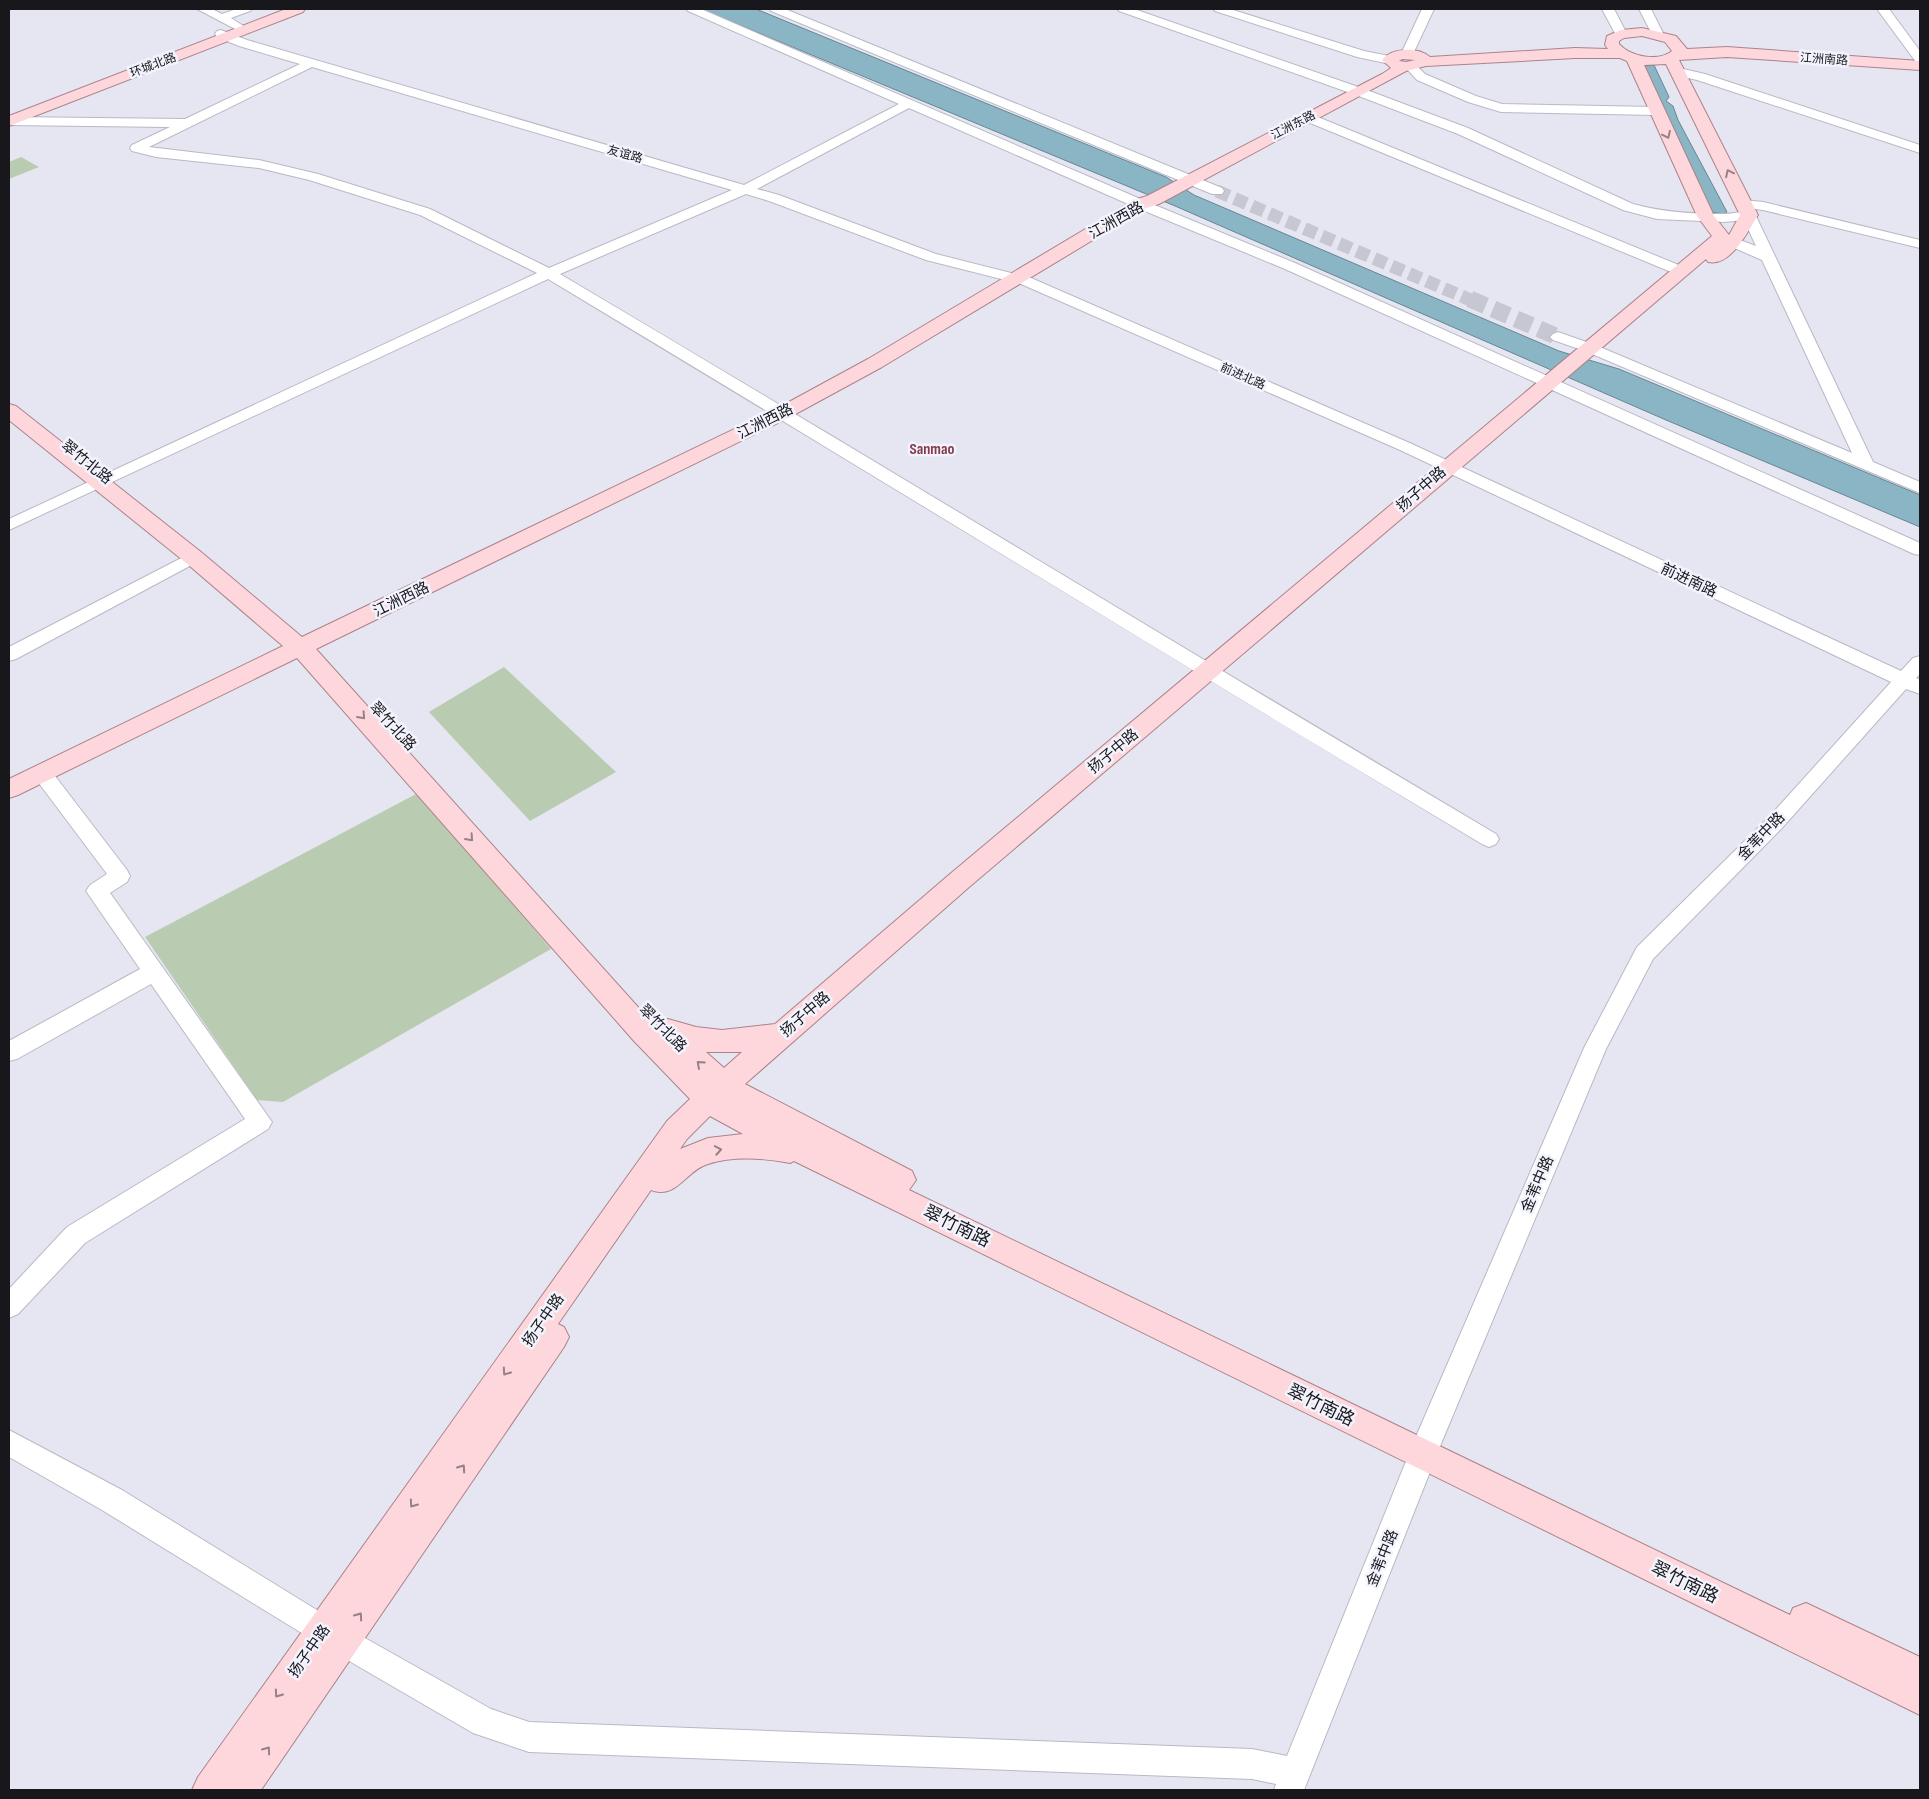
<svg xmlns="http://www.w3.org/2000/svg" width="1929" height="1799" viewBox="0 0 1929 1799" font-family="'Sofia Sans Condensed','Noto Sans SC',sans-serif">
<rect width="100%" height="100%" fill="#e6e6f2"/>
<!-- green -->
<g fill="#b9ccb1">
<polygon points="21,157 39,167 9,179 9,162"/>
<polygon points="504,667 616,772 530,821 429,712"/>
<polygon points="418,793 551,949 283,1102 257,1100 145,937"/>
</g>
<!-- water -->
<g fill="#89b5c4" stroke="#678692">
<polygon points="701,9 756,9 1166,177 1194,195 1559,351 1619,369 1920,495 1920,527 1666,420 1175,206"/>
<polygon points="1654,65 1669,97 1666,101 1673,106 1678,120 1727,212 1724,214 1711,212 1644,66"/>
</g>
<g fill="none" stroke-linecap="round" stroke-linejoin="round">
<!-- minor-tunnel-far1 -->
<polyline stroke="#c7c7d2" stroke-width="13" stroke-dasharray="13 6" stroke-linecap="butt" points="1217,191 1473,301"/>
<!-- minor-tunnel -->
<polyline stroke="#c7c7d2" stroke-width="17" stroke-dasharray="17 8" stroke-linecap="butt" points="1470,299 1558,337"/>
<!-- minor casing -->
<g stroke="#b9b9c5" stroke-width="2">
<g id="minor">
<polygon points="197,9 212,9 222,14 236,9 252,9 250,11 231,18 245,27 239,31"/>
<path d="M 686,9 L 701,9 L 1145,201 L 1295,263 L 1920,543 L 1920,555 L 1914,554 L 1285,269 L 1135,207 L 909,108 L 757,189 L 779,195 L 936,254 L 1031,278 L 1412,444 L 1901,671 L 1913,658 L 1920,656 L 1920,674 L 1916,678 L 1920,680 L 1920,694 L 1906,689 L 1782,828 L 1653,959 L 1606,1049 L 1443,1439 L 1304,1790 L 1274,1790 L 1276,1784 L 1252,1779 L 529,1752 L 473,1733 L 313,1640 L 102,1510 L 9,1457 L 9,1430 L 122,1490 L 333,1620 L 491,1709 L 529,1722 L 1252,1749 L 1287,1756 L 1415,1439 L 1584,1048 L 1637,947 L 1768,818 L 1891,682 L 1400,450 L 1021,284 L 926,260 L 769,201 L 746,194 L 560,274 C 873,459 1183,649 1496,834 L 1499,839 L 1496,844 L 1489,847 L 1482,844 C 1169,658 860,466 548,279 L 9,530 L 9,519 L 537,273 L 420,215 L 309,180 L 259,168 L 156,157 L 132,151 L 130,148 L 132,145 L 170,127 L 9,125 L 9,117 L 185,119 L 300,64 L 239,46 L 217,37 L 215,34 L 217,31 L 221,30 L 247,40 L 744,185 L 899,104 L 688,11 ZM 312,67 L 732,190 L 549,268 L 430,209 L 318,174 L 259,160 L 149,147 Z"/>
<polygon points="769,9 785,9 1222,188 1224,191 1222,194 1212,194 771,11"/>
<path d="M 1117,9 L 1134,9 L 1364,89 L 1468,128 L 1633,204 C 1662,212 1692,214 1723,214 C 1733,214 1744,210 1754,212 L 1873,462 L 1920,482 L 1920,493 L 1585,351 L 1553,340 L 1550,337 L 1553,334 L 1558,332 L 1595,345 L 1852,453 L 1762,260 L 1716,240 L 1714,237 L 1716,234 L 1721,233 L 1756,246 L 1744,220 L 1724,222 L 1657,219 L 1623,210 L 1458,134 L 1356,95 L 1119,11 Z"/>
<polygon points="1213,9 1230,9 1364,51 1394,57 1396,60 1390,64 1357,57 1215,11"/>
<polygon points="1422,9 1434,9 1413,54 1407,58 1403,57 1401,54"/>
<polygon points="1602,9 1614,9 1627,34 1625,37 1617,37"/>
<polygon points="1639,9 1651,9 1664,35 1662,38 1654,38"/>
<polygon points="1877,9 1889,9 1920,51 1920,63 1916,62"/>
<polygon points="1410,62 1414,63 1425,74 1476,96 1502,104 1656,107 1662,111 1656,115 1501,112 1468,102 1417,80 1404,66"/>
<polygon points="1679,68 1705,74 1920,145 1920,153 1697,80 1675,75 1673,72 1675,69"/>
<polygon points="1308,113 1686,268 1688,271 1686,274 1676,274 1303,120 1302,117 1303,114"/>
<polygon points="1744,200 1763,202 1920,240 1920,248 1763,210 1739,207 1737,204 1739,201"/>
<polygon points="193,552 199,553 202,557 199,561 16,659 9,661 9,647"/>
<polygon points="48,774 55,776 127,870 130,876 127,882 110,893 272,1122 268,1129 85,1243 18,1314 9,1318 9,1289 67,1227 245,1119 151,984 17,1059 9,1061 9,1041 140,969 86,891 90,885 107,874 41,786 38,781 41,776"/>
</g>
</g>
<!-- major casing -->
<g stroke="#ac8389" stroke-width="2">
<g id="major">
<polygon points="286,9 305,9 303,12 9,126 9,116"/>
<path d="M 1642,28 L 1676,36 L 1687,49 L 1727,47 L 1920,61 L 1920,70 L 1727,57 L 1679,60 L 1758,215 C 1748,231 1731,267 1708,262 L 1706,259 L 968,888 L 745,1084 L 912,1171 L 916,1180 L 909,1190 L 1790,1615 L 1793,1608 L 1806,1603 L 1920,1657 L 1920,1715 L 794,1161 L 790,1163 C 764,1158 733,1156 708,1164 C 686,1170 677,1200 651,1190 L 558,1324 L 564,1327 L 569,1337 L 564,1347 L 261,1790 L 192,1790 L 198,1777 L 667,1121 L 690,1099 L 634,1041 L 297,658 L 18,795 L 9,798 L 9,779 L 283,646 L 185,562 L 9,420 L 9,404 L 16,406 L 201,552 L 302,637 L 776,409 L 868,359 L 1134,200 L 1147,196 L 1382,74 L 1391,68 L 1382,60 C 1392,47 1418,47 1430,57 L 1575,48 L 1608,49 L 1605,45 L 1607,36 L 1621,30 ZM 1642,36 L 1665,42 L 1672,51 C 1658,62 1631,57 1619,44 L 1619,41 L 1624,38 ZM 1575,58 L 1620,58 L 1627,61 L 1697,216 L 1712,236 L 950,874 L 775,1024 L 722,1030 L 696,1027 L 668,1019 L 658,1022 L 656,1027 L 316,649 L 790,417 L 882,367 L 1146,208 L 1159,204 L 1406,71 L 1426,66 ZM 1402,59 L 1415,60 L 1406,62 L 1399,61 ZM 1666,64 L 1740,215 L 1729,235 L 1714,216 L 1644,65 ZM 706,1052 L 742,1052 L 724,1068 ZM 710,1116 L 743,1134 L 708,1138 L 680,1149 L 687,1139 Z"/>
</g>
</g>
<!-- minor -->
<use href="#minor" fill="#fff" fill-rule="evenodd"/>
<!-- major -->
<use href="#major" fill="#fdd7db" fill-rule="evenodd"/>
</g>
<!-- one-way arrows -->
<defs><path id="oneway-chevron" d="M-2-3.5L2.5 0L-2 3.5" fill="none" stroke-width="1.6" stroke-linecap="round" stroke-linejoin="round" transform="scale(1.25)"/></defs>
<g stroke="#968185">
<use href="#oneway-chevron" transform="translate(1667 135) rotate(65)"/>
<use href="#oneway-chevron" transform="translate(1729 173) rotate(-116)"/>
<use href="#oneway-chevron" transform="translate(362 716) rotate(48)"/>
<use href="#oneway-chevron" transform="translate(470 838) rotate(48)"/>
<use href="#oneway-chevron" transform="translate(700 1064) rotate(-138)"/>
<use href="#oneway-chevron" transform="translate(718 1150) rotate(-10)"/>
<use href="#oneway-chevron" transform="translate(506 1372) rotate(125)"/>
<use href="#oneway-chevron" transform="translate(462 1468) rotate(-55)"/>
<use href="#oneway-chevron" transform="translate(413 1504) rotate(125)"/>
<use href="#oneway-chevron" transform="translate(359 1616) rotate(-55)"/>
<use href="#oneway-chevron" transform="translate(278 1694) rotate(125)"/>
<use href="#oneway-chevron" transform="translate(267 1750) rotate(-55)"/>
</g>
<g text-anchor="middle" stroke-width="5" stroke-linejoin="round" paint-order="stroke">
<!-- far-street labels -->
<g font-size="12" fill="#18181c" stroke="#f3f3fd">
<text transform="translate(1824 59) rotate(4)" y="4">江洲南路</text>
<text transform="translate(153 65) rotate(-21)" y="4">环城北路</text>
<text transform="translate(1293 125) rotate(-27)" y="4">江洲东路</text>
<text transform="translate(625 154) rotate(16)" y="4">友谊路</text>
<text transform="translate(1243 376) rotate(24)" y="4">前进北路</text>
</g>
<!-- street labels -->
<g font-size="15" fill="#18181c" stroke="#f3f3fd">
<text transform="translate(1116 220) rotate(-29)" y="5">江洲西路</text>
<text transform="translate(765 421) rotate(-27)" y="5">江洲西路</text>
<text transform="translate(87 462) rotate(39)" y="5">翠竹北路</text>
<text transform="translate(1421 489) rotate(-41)" y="5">扬子中路</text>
<text transform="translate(1689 580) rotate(25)" y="5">前进南路</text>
<text transform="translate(401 599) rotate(-26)" y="5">江洲西路</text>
<text transform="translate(393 726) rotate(47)" y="5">翠竹北路</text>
<text transform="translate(1113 751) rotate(-40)" y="5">扬子中路</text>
<text transform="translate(1761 836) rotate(-46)" y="5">金苇中路</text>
<text transform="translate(805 1014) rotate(-41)" y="5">扬子中路</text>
<text transform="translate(663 1028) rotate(45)" y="5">翠竹北路</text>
<text transform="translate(1537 1184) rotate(-67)" y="5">金苇中路</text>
<text transform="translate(543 1320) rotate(-55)" y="5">扬子中路</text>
<text transform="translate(1382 1558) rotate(-68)" y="5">金苇中路</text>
<text transform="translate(309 1651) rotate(-55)" y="5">扬子中路</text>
</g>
<!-- far-district labels -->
<g font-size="16" font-weight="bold" fill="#853c4a" stroke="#f3f3fd">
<text x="932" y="454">Sanmao</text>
</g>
<!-- near-street labels -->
<g font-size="18" fill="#18181c" stroke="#f3f3fd">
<text transform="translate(957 1226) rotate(26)" y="6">翠竹南路</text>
<text transform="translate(1321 1405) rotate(26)" y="6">翠竹南路</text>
<text transform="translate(1685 1582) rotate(26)" y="6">翠竹南路</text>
</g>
</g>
<!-- border -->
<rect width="1929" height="1799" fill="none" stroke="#18181c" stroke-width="20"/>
</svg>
